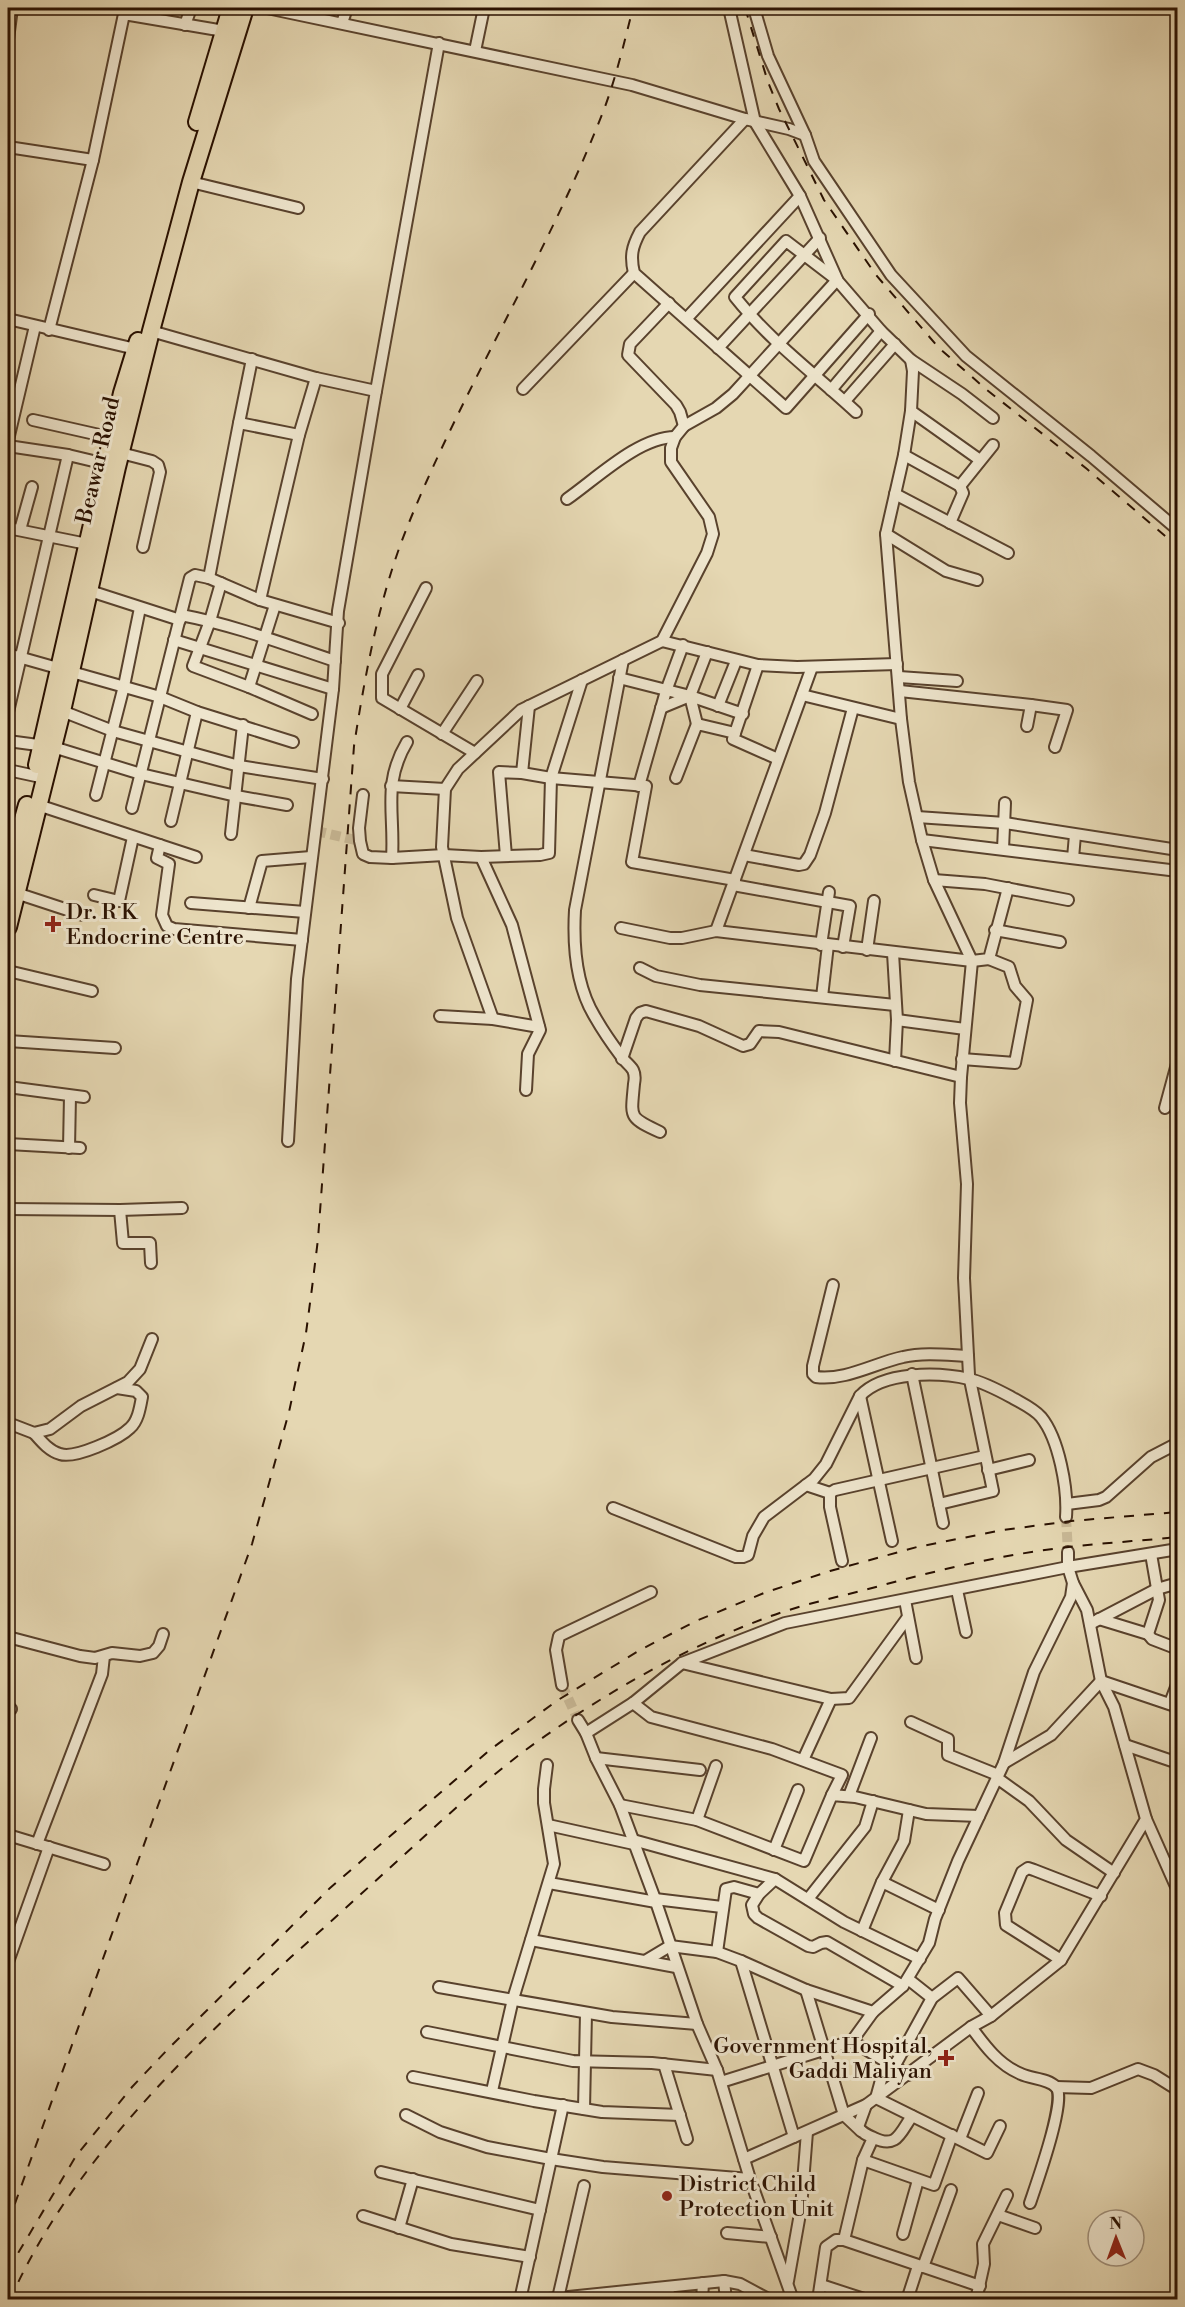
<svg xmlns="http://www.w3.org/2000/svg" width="1185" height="2307" viewBox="0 0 1185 2307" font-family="'Libre Bodoni',serif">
<rect width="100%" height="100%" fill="#e5d7b2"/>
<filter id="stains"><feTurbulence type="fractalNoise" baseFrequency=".00333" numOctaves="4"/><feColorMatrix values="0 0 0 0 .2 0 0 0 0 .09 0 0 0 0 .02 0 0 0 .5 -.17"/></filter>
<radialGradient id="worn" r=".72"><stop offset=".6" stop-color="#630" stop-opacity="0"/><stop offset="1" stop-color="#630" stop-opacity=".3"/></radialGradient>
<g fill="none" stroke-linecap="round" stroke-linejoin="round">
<!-- street-tunnel -->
<g stroke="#c9b997" stroke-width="10" stroke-dasharray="10 5" stroke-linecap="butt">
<polyline points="316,831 360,841"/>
<polyline points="1066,1517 1068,1552"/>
<polyline points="562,1685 578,1720"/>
</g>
<!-- street casing -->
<g stroke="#59422d" stroke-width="14">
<g id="street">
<polyline points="267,8 632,85 745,119 789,129 805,135"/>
<polyline points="729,8 755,122 800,196 837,279"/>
<polyline points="754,8 768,56 805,135 814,161 891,275 966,356 1091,456 1178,530"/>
<polyline points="342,23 347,8"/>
<polyline points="185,25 191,8"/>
<polyline points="8,39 12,8"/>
<polyline points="475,51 484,8"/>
<path d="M 745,119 L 640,232 C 632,247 630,256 634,273 L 786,408 L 869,314"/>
<polyline points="8,147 93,160"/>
<polyline points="191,182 298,208"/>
<polyline points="669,303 630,344 628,355 676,405 680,412 684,426"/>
<polyline points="687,318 800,196"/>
<polyline points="8,319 140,350"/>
<polyline points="49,330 93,160 124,14 224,31"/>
<polyline points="151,331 316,378 376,391 338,611 333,689 297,979 288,1141"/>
<polyline points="718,348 820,238"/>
<polyline points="911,360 913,371 911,411 904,455 886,534 901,719 909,782 922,840 934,880 972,961 961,1077 960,1103 967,1184 964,1278 969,1375 993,1491 939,1504"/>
<polyline points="523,389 634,273"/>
<polyline points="831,390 881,331"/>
<polyline points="376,391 439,43"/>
<polyline points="845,401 895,344"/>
<polyline points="911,411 980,460"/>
<path d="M 856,412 C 815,374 770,341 735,297 L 786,241 L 837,280 L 881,331 L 911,360 L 962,394 L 993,418"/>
<polyline points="33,420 117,439"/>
<polyline points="239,423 252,359"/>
<polyline points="8,440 35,326"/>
<polyline points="8,446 68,455 110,465"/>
<polyline points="121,453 152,461 158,465 160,472 143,547"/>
<polyline points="904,455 960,486 993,445"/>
<polyline points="895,494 1008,553"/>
<path d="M 567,499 C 597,478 639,437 675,437"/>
<polyline points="950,523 963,493 960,486"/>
<polyline points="8,528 92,545"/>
<polyline points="20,530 32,487"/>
<polyline points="886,534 946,571 977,580"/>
<polyline points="209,578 239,423 299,435"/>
<polyline points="221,583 210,621 193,666 249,687 312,714"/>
<polyline points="426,588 382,674 382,698 475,753"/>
<polyline points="90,591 180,620"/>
<polyline points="260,600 299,435 316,378"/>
<path d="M 181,615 C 234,625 284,644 335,661"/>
<polyline points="174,640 333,689"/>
<polyline points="662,641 758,665 797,667 897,664"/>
<polyline points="8,654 160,697 197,712 293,742"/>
<path d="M 623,660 L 575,910 C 573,945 576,986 595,1017 C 603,1031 612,1044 621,1056 C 624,1061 630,1065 633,1070 C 635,1074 635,1079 634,1084 C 631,1118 628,1117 660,1132"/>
<polyline points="758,665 733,739 778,759"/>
<polyline points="899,677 957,681"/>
<polyline points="619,678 690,696 743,714"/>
<polyline points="249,687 275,605"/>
<polyline points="900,691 1031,705 1067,710 1055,747"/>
<polyline points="802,695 901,719"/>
<polyline points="690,696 707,652"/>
<polyline points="718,706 736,661"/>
<polyline points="661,708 690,696 697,724"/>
<polyline points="400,709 418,675"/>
<polyline points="62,711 113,731 239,766 323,779"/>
<polyline points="8,712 68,455"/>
<polyline points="1027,726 1031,705"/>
<polyline points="442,734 477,681"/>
<polyline points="8,741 53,747 141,774 236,796 287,805"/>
<polyline points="8,770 45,778"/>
<polyline points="522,773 529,706"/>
<polyline points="676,778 697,724 735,733"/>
<polyline points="391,786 445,789"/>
<polyline points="639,786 666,691 683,645"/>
<polyline points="96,795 124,686 140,608"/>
<polyline points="363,795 359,828 360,841 363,854 370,857 392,858 444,855 481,857 540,855 549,853 551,778 582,680"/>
<polyline points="38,805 196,857"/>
<polyline points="132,808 190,578 195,575 209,578 260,600 339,623"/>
<polyline points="917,817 1005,823 1178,850"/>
<polyline points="171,821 197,712"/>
<polyline points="231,834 243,725"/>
<polyline points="922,840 1178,871"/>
<polyline points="160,845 157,858 169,864 162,915 167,926 174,929 302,940"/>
<polyline points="1003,849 1005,803"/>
<polyline points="744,855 799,865 804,864 810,855 825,813 853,708"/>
<polyline points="506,856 499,772 522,773 551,778 646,786 632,862 735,880"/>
<polyline points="481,857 512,925 540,1030 528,1054 526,1090"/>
<path d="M 392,858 C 395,813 382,784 407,742"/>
<polyline points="1073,858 1075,835"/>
<polyline points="934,880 985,884 1068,900"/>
<polyline points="733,885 850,906 843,947"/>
<polyline points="16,893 83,915"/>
<polyline points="94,895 119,901 133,837"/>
<polyline points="191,903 305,912"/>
<polyline points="249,908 262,861 311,857"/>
<polyline points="621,928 670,938 682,938 716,931 972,961 989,959 1008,888"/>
<polyline points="995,930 1060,942"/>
<polyline points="716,931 812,667"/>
<polyline points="821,945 829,892"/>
<polyline points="867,950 874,901"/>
<polyline points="893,953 897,1020 895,1061"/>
<polyline points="640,968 656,976 700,985 895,1005"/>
<polyline points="8,971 92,991"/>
<polyline points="822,997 828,945"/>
<polyline points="440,1016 493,1019 539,1027"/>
<polyline points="493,1019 457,918 442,847 445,789 458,769 521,710 662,641 707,553 713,534 709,517 671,462 671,448 675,437 684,426 716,408 733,394 837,280"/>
<polyline points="897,1020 965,1029"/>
<polyline points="8,1041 115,1048"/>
<polyline points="622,1059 636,1018 640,1013 646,1011 699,1026 743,1046 750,1044 759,1031 779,1032 961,1077"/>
<polyline points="962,1059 1015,1063 1027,1000 1015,986 1009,967 989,959"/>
<polyline points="8,1087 84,1097"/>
<polyline points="1165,1108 1178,1060"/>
<polyline points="8,1144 80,1148"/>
<polyline points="69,1148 70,1096"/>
<polyline points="8,1209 120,1210 182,1208"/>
<polyline points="120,1210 123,1243 150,1243 151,1263"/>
<path d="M 833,1285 L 813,1366 L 813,1374 L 816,1377 C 845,1381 875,1363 903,1357 C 924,1352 947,1355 968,1356"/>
<polyline points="912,1374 943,1523"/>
<polyline points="860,1396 892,1541"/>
<polyline points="8,1423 34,1433 50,1429 81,1406 128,1382 140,1369 152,1339"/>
<path d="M 34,1433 C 41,1441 49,1451 60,1454 C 75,1459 119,1439 130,1428 C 138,1421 140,1408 142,1397 L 136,1391 L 117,1388"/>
<polyline points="988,1470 1029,1460"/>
<polyline points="806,1485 830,1493"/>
<polyline points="1067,1504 1099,1500 1106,1497 1151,1457 1178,1443"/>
<path d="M 613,1508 L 736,1557 L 743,1557 L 748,1555 L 753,1536 L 764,1517 L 814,1479 L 826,1464 L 860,1396 C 883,1371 938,1372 969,1379 C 983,1382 998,1390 1011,1397 C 1021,1403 1033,1408 1041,1417 C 1059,1439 1068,1489 1066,1517"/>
<polyline points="1151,1554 1159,1600 1148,1634 1152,1639 1178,1649"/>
<polyline points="842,1561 830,1507 830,1493 835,1490 985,1456"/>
<polyline points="957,1590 966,1632"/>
<polyline points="905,1600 916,1658"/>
<polyline points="1099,1619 1148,1634"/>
<polyline points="1090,1624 1157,1589 1178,1583"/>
<polyline points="8,1637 80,1656 95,1658 112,1653 140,1656 153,1653 159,1646 163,1634"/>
<polyline points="682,1663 831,1699 849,1698 908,1617"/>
<polyline points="562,1685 556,1650 559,1636 651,1592"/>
<polyline points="633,1703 651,1717 772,1749 842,1775 832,1795"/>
<polyline points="1170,1703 1178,1682"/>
<polyline points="8,1708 11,1709"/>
<polyline points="578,1720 586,1733"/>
<polyline points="911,1722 948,1739 948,1755 998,1775"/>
<polyline points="1125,1745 1178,1763"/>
<polyline points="596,1758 700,1770"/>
<polyline points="803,1760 831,1699"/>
<polyline points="1004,1763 1051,1735 1101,1681 1178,1707"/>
<polyline points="997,1778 1029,1801 1066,1840 1114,1873"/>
<polyline points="849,1796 871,1738"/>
<polyline points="620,1805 697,1820 804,1861 832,1795 855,1797 926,1814 979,1816"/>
<polyline points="1146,1819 1178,1891"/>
<polyline points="697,1820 716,1766"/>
<polyline points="548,1825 634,1844"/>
<polyline points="8,1835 104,1864"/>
<polyline points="633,1840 775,1879 844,1922 920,1959"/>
<polyline points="37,1844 102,1674 104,1656"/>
<polyline points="774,1850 798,1790"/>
<polyline points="775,1879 759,1894 752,1905 754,1914 758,1918 808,1946 813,1947 821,1943 827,1942 903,1986"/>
<polyline points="882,1882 939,1910"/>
<polyline points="549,1883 656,1902"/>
<polyline points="655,1899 722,1907"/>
<polyline points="808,1899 865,1827 873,1801"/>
<polyline points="862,1931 882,1882 904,1841 909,1810"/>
<polyline points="531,1940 676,1967"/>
<polyline points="717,1952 726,1889 734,1887 759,1894"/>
<polyline points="1061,1960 1006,1925 1005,1913 1022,1872 1028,1868 1034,1870 1101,1896"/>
<polyline points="645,1961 670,1946 717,1952 741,1961 806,1990 873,2012 903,1986 929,1943 935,1919 958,1861 1004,1763 1034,1672 1071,1597 1073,1583"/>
<polyline points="741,1961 794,2137"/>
<polyline points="8,1962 49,1847"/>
<polyline points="908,1979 932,1998"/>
<polyline points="439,1987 612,2017 697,2024"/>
<polyline points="806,1990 844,2115 861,2131"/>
<path d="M 971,2027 C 985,2046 999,2065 1021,2074 C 1031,2079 1048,2078 1056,2087 C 1067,2099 1036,2185 1030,2203"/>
<polyline points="427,2032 573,2061 652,2063 717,2070"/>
<polyline points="852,2041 873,2012"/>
<polyline points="886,2062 876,2098 987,2153 1000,2126"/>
<polyline points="664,2064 687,2139"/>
<polyline points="894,2067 932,1998 958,1978 991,2016"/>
<polyline points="413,2077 534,2101 602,2112 680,2115"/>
<polyline points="721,2082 852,2041 908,2075"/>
<polyline points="1056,2087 1091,2088 1138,2069 1154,2075 1178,2090"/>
<polyline points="492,2091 513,1999 554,1864 544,1803 544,1789 547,1765"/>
<path d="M 866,2105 L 858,2127 C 862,2133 867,2135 874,2138 C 897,2149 900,2133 912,2116"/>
<polyline points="584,2109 586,2013"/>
<polyline points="406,2115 440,2132 487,2147 551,2159 603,2167 750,2179"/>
<polyline points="960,2139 978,2093"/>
<polyline points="744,2159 866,2105 971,2027 991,2016 1061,1960 1146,1819 1114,1707 1101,1681 1087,1610 1073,1583 1068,1567 1068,1552"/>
<polyline points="863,2160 873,2138"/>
<polyline points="381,2172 540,2210"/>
<polyline points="998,2215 1035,2228"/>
<polyline points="363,2216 451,2244 530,2257"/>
<polyline points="399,2228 413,2179"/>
<polyline points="727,2233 771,2237"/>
<polyline points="903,2234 918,2180"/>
<polyline points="844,2240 863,2160 934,2185 952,2135"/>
<polyline points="923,2267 951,2190"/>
<polyline points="724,2281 726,2300"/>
<polyline points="788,2281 801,2208 807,2132"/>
<polyline points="821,2285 867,2300"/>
<polyline points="558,2298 584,2186"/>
<polyline points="520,2300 563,2105"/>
<polyline points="539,2300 724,2281 740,2284 770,2300"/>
<polyline points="668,2300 669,2287"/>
<polyline points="702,2300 703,2283"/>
<polyline points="793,2300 750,2179 717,2070 697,2024 655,1899 620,1805 596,1758 586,1733 633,1703 682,1663 785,1623 1068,1567 1178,1549"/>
<polyline points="818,2300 826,2247 836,2240 844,2240 980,2286"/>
<polyline points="907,2300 918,2266"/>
<polyline points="976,2300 984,2264 983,2244 1007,2195"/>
</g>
</g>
<!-- primary casing -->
<g stroke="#2a1101" stroke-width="20">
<g id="primary">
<polyline points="197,122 231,8"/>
<polyline points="37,765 122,393 138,341"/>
<polyline points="8,873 27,805"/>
<polyline points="8,927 62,711 117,467 151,331 191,182 245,8"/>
</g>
</g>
<!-- street -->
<use href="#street" stroke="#eee5cd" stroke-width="10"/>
<!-- primary -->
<use href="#primary" stroke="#e5d7b2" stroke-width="16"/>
<!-- rail -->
<g stroke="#2a1101" stroke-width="2" stroke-dasharray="10 10" stroke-linecap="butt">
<polyline points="745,8 768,82 779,109 824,200 876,275 939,348 987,390 1087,469 1178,547"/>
<path d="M 8,2223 L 252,1544 L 289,1412 L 306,1333 L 312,1288 L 318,1239 L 354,746 C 365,675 379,598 406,530 C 463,387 547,256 603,112 C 616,78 624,43 633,8"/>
<polyline points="8,2270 76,2156 132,2087 170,2047 330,1888 491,1749 558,1700 640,1650 696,1621 764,1593 830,1571 917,1547 1003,1530 1071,1521 1178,1512"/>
<path d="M 10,2300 C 69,2166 185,2054 291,1957 C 333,1920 374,1882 416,1844 C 459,1805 502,1765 551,1732 C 616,1687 688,1647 763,1619 C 794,1607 828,1599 861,1591 C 927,1573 993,1556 1061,1548 C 1100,1543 1139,1541 1178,1537"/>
</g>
</g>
<!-- markers -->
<g fill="#8f2418" stroke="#eee5cd" stroke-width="2">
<path d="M50 915h6v6h6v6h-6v6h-6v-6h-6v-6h6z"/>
<path d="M943 2049h6v6h6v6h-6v6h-6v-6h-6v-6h6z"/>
<circle cx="667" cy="2196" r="6"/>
</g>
<g text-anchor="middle" stroke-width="6" stroke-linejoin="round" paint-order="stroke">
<!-- street labels -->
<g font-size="22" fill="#2a1101" stroke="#eee5cd">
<text transform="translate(97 460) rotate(-77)" y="8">Beawar Road</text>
</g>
<!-- poi labels -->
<g font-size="22" fill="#2a1101" stroke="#eee5cd" text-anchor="start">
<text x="66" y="919">Dr. R K<tspan x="66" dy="25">Endocrine Centre</tspan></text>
<text x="932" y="2053" text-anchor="end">Government Hospital,<tspan x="932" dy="25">Gaddi Maliyan</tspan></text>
<text x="679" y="2191">District Child<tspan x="679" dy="25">Protection Unit</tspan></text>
</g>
</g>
<!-- margin -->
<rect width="1185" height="2307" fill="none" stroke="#e5d7b2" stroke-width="30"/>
<rect x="9" y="9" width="1167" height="2289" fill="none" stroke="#2a1101" stroke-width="3"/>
<rect x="15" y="15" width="1155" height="2277" fill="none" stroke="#2a1101" stroke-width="1.5"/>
<!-- north arrow -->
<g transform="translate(1116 2238) rotate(359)"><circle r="28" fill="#eee5cd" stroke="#a0907b" stroke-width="1.5"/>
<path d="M0-4.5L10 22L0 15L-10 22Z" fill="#8f2418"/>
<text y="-9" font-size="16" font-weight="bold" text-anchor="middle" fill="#2a1101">N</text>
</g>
<rect width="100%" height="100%" filter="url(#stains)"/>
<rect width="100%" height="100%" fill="url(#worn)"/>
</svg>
